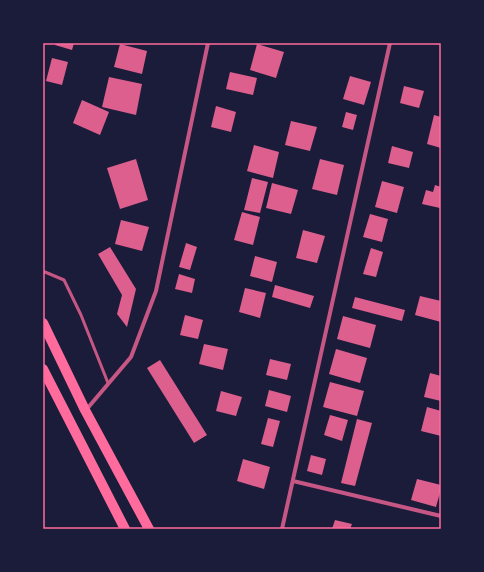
<svg xmlns="http://www.w3.org/2000/svg" width="484" height="572" viewBox="0 0 484 572" font-family="'Nunito Sans',sans-serif">
<rect width="100%" height="100%" fill="#1b1b3a"/>
<!-- building -->
<g fill="#dd5f8e">
<polygon points="56,43 74,43 72,50 55,45"/>
<polygon points="120,44 147,51 142,74 114,67"/>
<polygon points="257,44 284,52 276,78 250,70"/>
<polygon points="52,58 68,62 62,85 46,81"/>
<polygon points="230,72 257,78 253,95 226,89"/>
<polygon points="350,76 371,82 364,105 343,99"/>
<polygon points="109,77 142,84 136,115 102,107"/>
<polygon points="404,86 424,91 419,108 400,103"/>
<polygon points="82,100 109,112 100,135 73,123"/>
<polygon points="216,106 236,112 231,132 211,127"/>
<polygon points="346,112 357,115 353,130 342,127"/>
<polygon points="434,115 441,117 441,148 427,144"/>
<polygon points="291,121 317,127 310,151 285,145"/>
<polygon points="254,145 279,152 273,178 247,171"/>
<polygon points="392,146 413,152 409,168 388,163"/>
<polygon points="136,159 148,200 120,209 107,168"/>
<polygon points="320,159 344,165 337,195 312,189"/>
<polygon points="252,178 268,182 260,213 244,210"/>
<polygon points="382,181 404,187 397,213 375,207"/>
<polygon points="272,183 298,190 291,214 266,208"/>
<polygon points="435,185 441,187 441,204 440,208 422,204 426,190 433,192"/>
<polygon points="242,212 260,217 253,245 234,240"/>
<polygon points="370,214 388,219 382,242 363,237"/>
<polygon points="121,220 149,227 142,251 115,244"/>
<polygon points="303,230 325,236 317,263 296,258"/>
<polygon points="186,243 197,247 190,270 179,267"/>
<polygon points="110,247 136,289 127,327 117,314 122,295 98,254"/>
<polygon points="371,248 383,252 376,277 363,274"/>
<polygon points="255,256 277,262 272,282 250,276"/>
<polygon points="179,274 195,279 192,293 175,289"/>
<polygon points="275,285 314,296 310,308 272,297"/>
<polygon points="245,288 266,293 260,318 239,312"/>
<polygon points="420,296 441,301 441,322 415,315"/>
<polygon points="355,297 405,310 402,321 352,308"/>
<polygon points="185,315 203,320 198,339 180,335"/>
<polygon points="343,316 376,325 370,348 337,339"/>
<polygon points="204,344 228,349 223,370 199,364"/>
<polygon points="336,349 367,358 360,383 329,374"/>
<polygon points="270,359 291,364 287,380 266,375"/>
<polygon points="160,360 207,435 194,443 147,368"/>
<polygon points="430,373 441,376 441,401 424,397"/>
<polygon points="330,382 364,391 357,416 323,407"/>
<polygon points="269,390 291,396 287,412 265,406"/>
<polygon points="221,391 242,397 236,416 216,411"/>
<polygon points="427,407 441,411 441,436 421,431"/>
<polygon points="330,415 348,420 342,441 324,435"/>
<polygon points="268,418 280,421 273,447 261,444"/>
<polygon points="357,419 372,423 355,486 341,483"/>
<polygon points="311,455 326,459 322,475 307,471"/>
<polygon points="243,459 270,467 264,489 237,481"/>
<polygon points="417,479 441,485 441,489 436,507 411,500"/>
<polygon points="335,520 352,524 350,529 332,529"/>
</g>
<g fill="none" stroke-linecap="round" stroke-linejoin="round">
<!-- service -->
<polyline stroke="#c65784" stroke-width="3" points="43,273 45,272 64,280 81,315 108,383"/>
<!-- minor -->
<g stroke="#c65784" stroke-width="4">
<polyline points="86,410 131,357 156,291 208,43"/>
<polyline points="293,481 441,516"/>
<polyline points="282,529 390,43"/>
</g>
<!-- trunk -->
<g stroke="#ff6b9d" stroke-width="10">
<polyline points="43,323 85,410 149,529"/>
<polyline points="43,369 125,529"/>
</g>
</g>
<!-- border -->
<rect width="484" height="572" fill="none" stroke="#1b1b3a" stroke-width="88"/>
<rect x="44" y="44" width="396" height="484" fill="none" stroke="#ff6b9d" stroke-width="1.5"/>
</svg>
